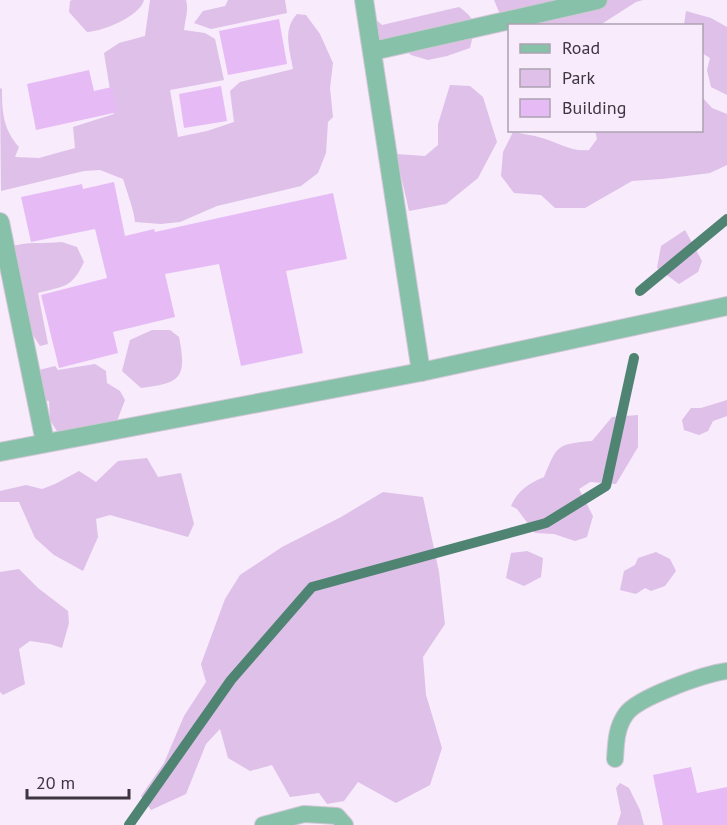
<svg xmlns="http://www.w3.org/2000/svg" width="727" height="825" viewBox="0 0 727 825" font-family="'PT Sans',sans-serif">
<rect width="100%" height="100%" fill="#f7ebfc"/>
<!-- green -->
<g fill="#dec0e8">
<path d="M 72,0 L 144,0 C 139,17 103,31 87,32 L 69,12 L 70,1 Z"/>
<path d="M 150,0 L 186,0 C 189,11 185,19 184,30 L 205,33 L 215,39 L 224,80 L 170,90 L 178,137 L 207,131 L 234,122 L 230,91 L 240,82 L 293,69 C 290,50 282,30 297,14 L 306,15 L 320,34 L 333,63 L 330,88 L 333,117 L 328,122 L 326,153 L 318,173 L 301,186 L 217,206 L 180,222 L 161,224 L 135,222 C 134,210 127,192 123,179 L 100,170 L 84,171 L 1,191 L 0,88 L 2,89 C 2,112 3,129 19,147 L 15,157 L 39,158 L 75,148 L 73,127 L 114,114 L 104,53 L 119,43 L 145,36 Z"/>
<polygon points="228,0 285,0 287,13 211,29 194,23 203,11 225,6"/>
<polygon points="494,0 643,0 636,2 600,25 510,26 509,31 507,31"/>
<path d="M 459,7 C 478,20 475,27 470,48 L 447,56 L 428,60 L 411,55 L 397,43 L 378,42 L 374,18 L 382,25 Z"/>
<polygon points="686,11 711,18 727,27 727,95 711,87 707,70 710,58 702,53 702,26 684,25"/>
<polygon points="450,85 470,86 483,97 497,142 478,178 446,204 409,211 396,154 425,156 438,145 438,124"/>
<path d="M 702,97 L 712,108 L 727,114 L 727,165 L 710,173 L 662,179 L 632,181 L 585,208 L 555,208 L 541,195 L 514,193 L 501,176 L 503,152 L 513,132 C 523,134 533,135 542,138 C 559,143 571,152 589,150 L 597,139 L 595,131 L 702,130 Z"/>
<polygon points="685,230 702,261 698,272 679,284 657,268 661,246"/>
<path d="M 62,242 L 77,247 L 84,262 C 72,288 64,286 38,293 L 48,344 L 40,346 L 26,324 L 10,247 C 26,241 45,244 62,242 Z"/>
<path d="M 152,330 L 170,330 L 179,337 C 187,378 181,383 141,388 L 122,371 L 130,340 Z"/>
<polygon points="95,364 106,371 107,383 120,391 125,400 117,421 58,433 50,420 49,401 37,399 39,370 55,366 58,370"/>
<polygon points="727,400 727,416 713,421 708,431 699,435 684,430 682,420 691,408 701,408"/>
<path d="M 638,415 L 638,447 L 616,484 L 590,482 L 579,489 L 593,516 L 587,537 L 575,541 L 554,534 L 535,533 L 517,509 L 511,506 C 518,490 528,484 544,477 C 557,445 557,444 592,441 L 612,417 Z"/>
<polygon points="147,458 158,477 181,473 194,524 188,537 110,515 96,519 98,537 83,571 54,555 35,538 19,502 0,502 0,491 26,485 42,489 55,484 79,471 96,482 118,461"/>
<polygon points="383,492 423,497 439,572 445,624 423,657 426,695 442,748 430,785 396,803 358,782 344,801 327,804 319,793 290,797 272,765 250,771 228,758 220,729 206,744 186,794 151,810 141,796 164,763 184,716 206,682 201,664 225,599 240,575 282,547 341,517"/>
<polygon points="527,551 543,558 541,577 524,586 506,578 511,553"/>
<polygon points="656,552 670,559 676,571 665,586 651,591 645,588 636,594 620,590 624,571 635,565 638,558"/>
<polygon points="19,569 38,588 68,611 69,623 62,648 50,644 30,641 19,649 25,684 3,695 0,692 0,572"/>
<polygon points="620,783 629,788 640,810 644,825 617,825 621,813 616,788"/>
</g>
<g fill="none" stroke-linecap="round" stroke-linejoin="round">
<!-- stream -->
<g stroke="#4f8372" stroke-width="10">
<polyline points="640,291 727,219"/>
<polyline points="129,825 231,680 312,587 546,523 606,486 634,358"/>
</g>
</g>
<!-- building -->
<g fill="#e6bbf5">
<polygon points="279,19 287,64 228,75 219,31"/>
<polygon points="89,70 94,91 112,87 118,112 36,130 27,84"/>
<polygon points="221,86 227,121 184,128 179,94"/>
<polygon points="114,182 125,236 154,229 155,232 333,193 347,259 286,271 303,353 241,366 219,264 165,274 175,317 113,332 118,353 59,368 41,295 107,278 95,229 31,242 21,197 82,184 83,189"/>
<polygon points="691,767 697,793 727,787 727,825 663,825 653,775"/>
</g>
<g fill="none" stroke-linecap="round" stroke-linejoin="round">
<!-- service casing -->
<g stroke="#d2c7d6" stroke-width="18">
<g id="service">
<path d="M 615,759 C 616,743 616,728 626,714 C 638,697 705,674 727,671"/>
<polyline points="263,825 304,814 337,816 345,825"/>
</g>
</g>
<!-- minor casing -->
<g stroke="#d2c7d6" stroke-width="20">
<g id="minor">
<polyline points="364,0 421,372"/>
<polyline points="373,51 598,0"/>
<polyline points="0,222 45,442"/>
<polyline points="0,452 421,372 727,306"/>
</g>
</g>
<!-- service -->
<use href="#service" stroke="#88c1a9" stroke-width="16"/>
<!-- minor -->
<use href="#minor" stroke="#88c1a9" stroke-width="18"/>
</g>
<!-- legend -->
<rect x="508" y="24" width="195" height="108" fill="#f7ebfc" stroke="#ada2b1" stroke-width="1.5"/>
<rect x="520" y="44" width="30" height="9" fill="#88c1a9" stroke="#ada2b1" stroke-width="1.5"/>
<text x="562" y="54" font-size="18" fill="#3d3540">Road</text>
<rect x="520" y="69" width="30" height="18" fill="#dec0e8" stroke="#ada2b1" stroke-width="1.5"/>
<text x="562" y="84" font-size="18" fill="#3d3540">Park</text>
<rect x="520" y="99" width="30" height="18" fill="#e6bbf5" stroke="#ada2b1" stroke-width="1.5"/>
<text x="562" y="114" font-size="18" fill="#3d3540">Building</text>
<!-- scale -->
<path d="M27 789v9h102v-9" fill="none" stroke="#3d3540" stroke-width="3"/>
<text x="36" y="789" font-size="18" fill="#3d3540" stroke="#f7ebfc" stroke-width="4.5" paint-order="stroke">20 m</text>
</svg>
